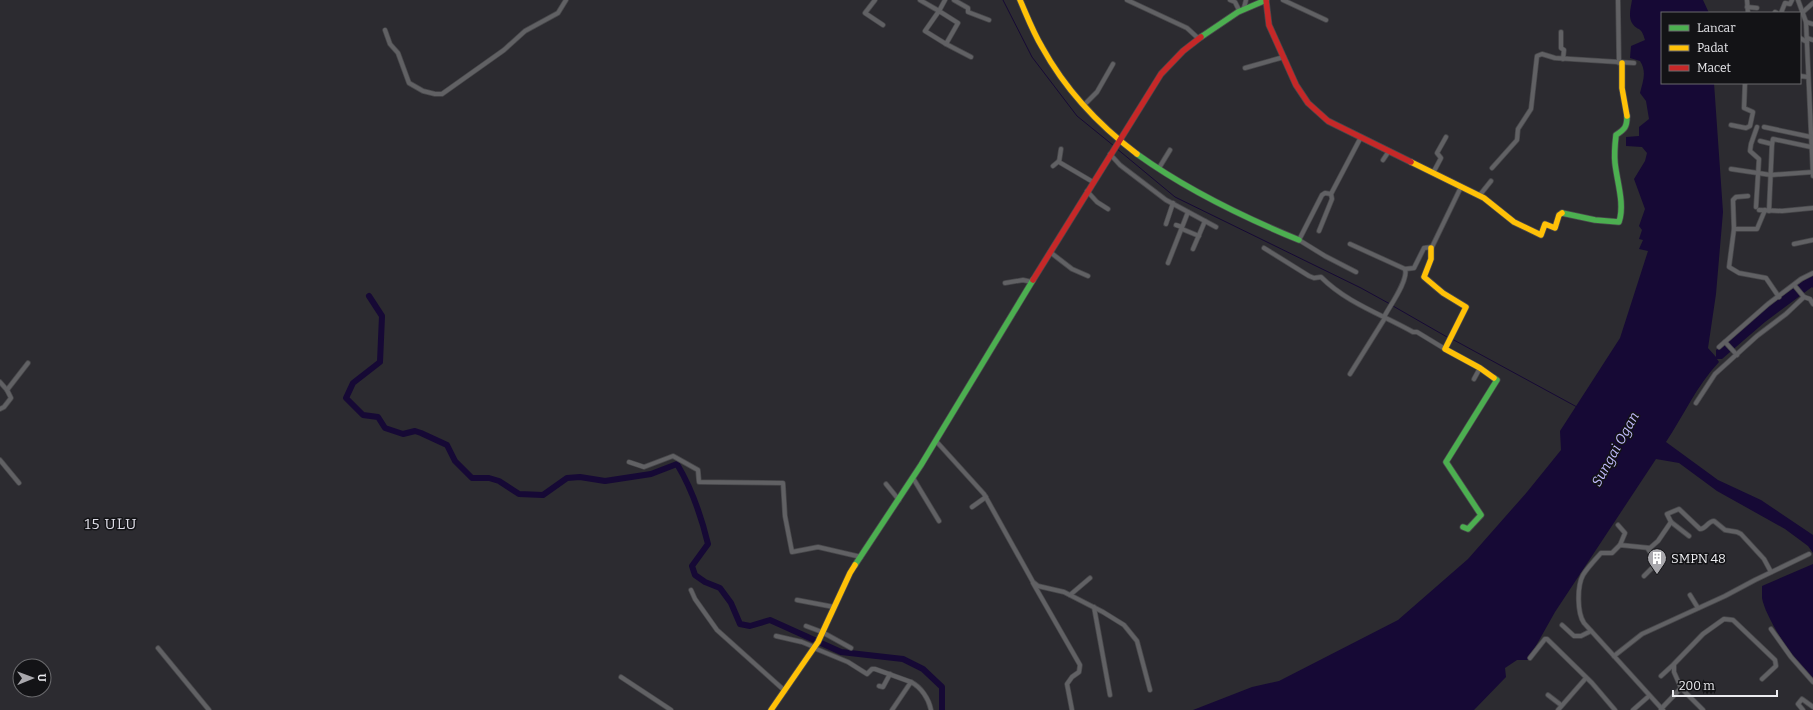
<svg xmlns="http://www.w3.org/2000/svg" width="1813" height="710" viewBox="0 0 1813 710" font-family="Bitter,serif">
<rect width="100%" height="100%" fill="#2c2b30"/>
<!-- water -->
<g fill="#160935">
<path d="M 1632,0 L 1703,0 L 1709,13 L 1662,13 L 1662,83 L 1714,83 L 1723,212 L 1716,294 L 1708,348 L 1716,357 L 1716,350 L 1766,308 L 1810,276 L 1813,276 L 1813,288 L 1812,287 L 1765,322 L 1722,359 L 1717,359 L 1719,362 C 1697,385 1684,415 1666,442 L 1718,480 L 1761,500 L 1813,535 L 1813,553 L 1808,546 L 1785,529 L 1717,491 L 1679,463 L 1656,459 L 1555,612 L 1528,660 L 1517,660 L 1505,668 L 1506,677 L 1474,710 L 1193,710 L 1252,687 L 1279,681 L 1398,620 L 1468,559 L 1527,492 L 1561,450 L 1560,431 L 1620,338 L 1648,251 L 1639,249 L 1643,240 L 1639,239 L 1642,230 L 1639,226 L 1645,209 L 1634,179 L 1645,161 L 1647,153 L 1642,147 L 1626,146 L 1626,137 L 1639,136 L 1639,127 L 1649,119 L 1646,101 L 1640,93 C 1643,81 1647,72 1640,61 L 1630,58 L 1631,46 L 1645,40 C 1641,25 1638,32 1632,23 C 1628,16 1631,7 1632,0 Z"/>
<path d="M 1813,564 L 1813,678 C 1797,667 1765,617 1762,598 C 1762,594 1762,590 1762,586 Z"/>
</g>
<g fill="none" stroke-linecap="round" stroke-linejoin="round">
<!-- stream -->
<g stroke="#160935" stroke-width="1">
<polyline points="1003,0 1032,57 1077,116 1114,146"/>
<polyline points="1116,148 1175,197 1361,288 1390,304"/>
<polyline points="1393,306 1447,337"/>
<polyline points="1452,339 1577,407"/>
</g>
<!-- river -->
<path stroke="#160935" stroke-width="6" d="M 369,296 L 382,316 L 380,362 L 353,383 L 346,398 L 363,415 L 378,417 L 385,428 L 403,434 L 415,431 L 421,433 L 447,445 L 455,461 L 472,478 L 489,478 L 499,481 L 519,494 L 543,495 L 567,478 L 580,477 L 605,481 L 651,474 L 677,464 C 692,489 701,515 708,544 L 692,566 L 695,575 L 705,582 L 720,588 L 731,603 L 740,624 L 750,626 L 770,620 L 841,652 L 903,659 L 923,669 L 942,687 L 942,710"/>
<!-- street casing -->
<g stroke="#48484b" stroke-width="5.5">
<g id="street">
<polyline points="875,0 865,13 883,25"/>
<polyline points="920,0 939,11 925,31 946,44 958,23 939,11 945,0"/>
<polyline points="954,0 968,8 968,12 989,20"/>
<polyline points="1127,0 1187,28 1199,39"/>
<polyline points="1230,0 1235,2 1239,10"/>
<polyline points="1283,0 1326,20"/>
<polyline points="1618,0 1619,63"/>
<polyline points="1747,0 1748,13"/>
<polyline points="1798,0 1806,22 1813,176"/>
<polyline points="1747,7 1757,8"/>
<polyline points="1244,8 1246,0"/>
<polyline points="1775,12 1777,13"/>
<polyline points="1803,12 1813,3"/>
<polyline points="1781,13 1785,3 1790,4 1792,0"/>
<polyline points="1806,22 1813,24"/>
<polyline points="385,30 390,44 398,53 409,83 423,91 435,94 442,94 504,50 525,31 558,13 566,0"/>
<polyline points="1561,32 1561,48 1564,50 1563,59"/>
<polyline points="1800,38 1807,42"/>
<polyline points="1807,38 1813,40"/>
<polyline points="946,44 971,57"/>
<polyline points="1245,68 1284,57"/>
<polyline points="1800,76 1808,77"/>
<polyline points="1084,105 1097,92 1113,64"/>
<polyline points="1731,125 1746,128 1750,126 1753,112 1744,108 1745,83"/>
<polyline points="1764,127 1811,137"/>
<polyline points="1760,141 1772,144"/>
<polyline points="1061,149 1059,162 1093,182"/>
<polyline points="1110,154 1120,165 1166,200 1216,227"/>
<polyline points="1383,160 1389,151"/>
<polyline points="1053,166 1059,161"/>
<polyline points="1159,168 1170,150"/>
<polyline points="1492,168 1517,140 1518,129 1531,109 1537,56 1542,54 1555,58 1634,63"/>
<polyline points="1731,169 1771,175 1813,172"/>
<polyline points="1433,173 1441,158 1437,153 1446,137"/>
<polyline points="1087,191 1097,202 1108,209"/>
<polyline points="1479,196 1491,181"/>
<polyline points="1748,196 1736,197 1733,200 1734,229 1729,267 1739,273 1766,278 1779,297"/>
<polyline points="1756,207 1759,159 1750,151 1751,144 1757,127"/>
<polyline points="1759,210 1782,211 1813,208"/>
<polyline points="1769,211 1772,144 1773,139 1811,147"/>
<polyline points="1166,224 1173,203"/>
<polyline points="1176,225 1182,227"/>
<polyline points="1182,229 1199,236"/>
<polyline points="1734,229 1757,229 1765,210"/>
<polyline points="1319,231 1332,199 1331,194"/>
<polyline points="1350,244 1405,269 1414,268 1424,248 1432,247 1461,187"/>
<polyline points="1794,244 1813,240"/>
<path d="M 1264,248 L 1309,276 L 1314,278 L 1321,277 C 1347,303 1381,314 1413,332 L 1417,332 L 1445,349"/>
<polyline points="1193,249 1205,221"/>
<polyline points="1050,252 1072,269 1088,276"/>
<polyline points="1168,263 1188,212"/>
<polyline points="1356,272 1325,256 1299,240 1322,195 1325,193 1331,194 1361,137"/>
<polyline points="1005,283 1023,280 1032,282"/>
<polyline points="1794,285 1804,297"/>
<path d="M 1384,317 C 1389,307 1409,280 1405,269"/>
<polyline points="1725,342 1737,355"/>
<polyline points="1719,347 1768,304 1801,279 1813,273"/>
<polyline points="1350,374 1385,318"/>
<polyline points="1474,379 1480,368"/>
<polyline points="0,382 7,390 11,398 4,407 0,409"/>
<polyline points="7,390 28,363"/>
<polyline points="1696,403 1715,374 1757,336 1786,314 1804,297 1810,299 1813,304"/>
<polyline points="936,441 984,494 1033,582 1038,586 1064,592 1103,612 1124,625 1137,641 1150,690"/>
<polyline points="0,460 19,483"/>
<polyline points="629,462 644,467 673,456 698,470 699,482 783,483 785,516 792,552 818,547 861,557"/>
<polyline points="913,478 939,521"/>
<polyline points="886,484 899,500"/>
<polyline points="972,507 986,497"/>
<polyline points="1618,525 1625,533 1620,545"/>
<path d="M 1689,536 L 1671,522 L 1667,514 L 1679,509 L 1700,529 C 1706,529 1708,521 1714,521 L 1725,530 L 1737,532 L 1741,534 L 1764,559 L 1771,572"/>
<polyline points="1644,576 1657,563 1648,549"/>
<polyline points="1033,583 1080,665 1079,672 1072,677 1067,684 1072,710"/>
<polyline points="691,590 695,599 717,630 785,691"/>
<polyline points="1070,595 1090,578"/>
<polyline points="1690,595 1698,608"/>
<polyline points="797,600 834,607"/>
<polyline points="1094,607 1110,695"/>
<polyline points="1562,625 1574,636 1581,636 1591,631"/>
<polyline points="806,626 822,632 851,648"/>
<polyline points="1771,629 1791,657 1813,682"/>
<polyline points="776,636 802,642 814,647"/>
<polyline points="158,648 209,710"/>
<path d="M 814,648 L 848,662 L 867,674 L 872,669 L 875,669 L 911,682 C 921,687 929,699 931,710"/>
<polyline points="1614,656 1642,634 1725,596 1755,580 1809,554"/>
<polyline points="1530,658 1545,639 1547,639 1592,683 1615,710"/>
<polyline points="1661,676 1673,665"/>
<polyline points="621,677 671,710"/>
<polyline points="879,686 883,687 890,674"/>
<polyline points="1681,688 1703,710"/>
<polyline points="1548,695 1561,705"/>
<polyline points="1661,709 1681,688 1674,672 1674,664 1703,634 1724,619 1733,620 1775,660 1776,666 1762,679"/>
<polyline points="892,710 911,682"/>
<polyline points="1558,710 1586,678"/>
<polyline points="1633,710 1649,696"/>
<path d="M 1663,710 L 1584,623 C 1577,613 1577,586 1583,575 C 1588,567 1595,560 1601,553 L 1612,553 L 1620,545 L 1650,548 L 1658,541 L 1671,522"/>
<polyline points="1803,710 1798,704 1802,699 1813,707"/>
</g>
</g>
<!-- fast casing -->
<g stroke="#48484b" stroke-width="7">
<g id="fast">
<polyline points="1201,37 1238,12 1266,0"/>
<path d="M 1137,154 C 1187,190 1243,217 1299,240"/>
<path d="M 1562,213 L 1595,220 L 1619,222 C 1625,204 1617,182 1615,163 C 1614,154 1615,144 1616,135 C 1625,129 1627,127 1627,116"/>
<polyline points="1463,527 1468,529 1481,515 1446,462 1497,380 1494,378"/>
<polyline points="855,565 921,465 1033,280"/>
</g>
</g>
<!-- slow casing -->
<g stroke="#48484b" stroke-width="7">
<g id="slow">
<path d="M 1020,0 C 1027,16 1033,32 1042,47 C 1065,89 1100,126 1137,154"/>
<polyline points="1622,63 1622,88 1627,116"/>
<polyline points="1411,162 1484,198 1514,222 1541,235 1545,224 1555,228 1559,215 1562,213"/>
<polyline points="1431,248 1431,259 1424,277 1443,293 1466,307 1445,349 1480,368 1494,378"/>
<polyline points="771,710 818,642 850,573 855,565"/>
</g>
</g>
<!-- jam casing -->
<g stroke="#48484b" stroke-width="7">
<g id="jam">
<polyline points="1266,0 1269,25 1296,85 1308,103 1328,121 1411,162"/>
<polyline points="1033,280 1161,74 1183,51 1201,37"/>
</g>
</g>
<!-- street -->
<use href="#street" stroke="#616164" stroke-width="4"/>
<!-- fast -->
<use href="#fast" stroke="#4caf50" stroke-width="5.5"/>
<!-- slow -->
<use href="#slow" stroke="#ffc107" stroke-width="5.5"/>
<!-- jam -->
<use href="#jam" stroke="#c62828" stroke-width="5.5"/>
</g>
<!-- icons -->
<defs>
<g id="building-pin" transform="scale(1)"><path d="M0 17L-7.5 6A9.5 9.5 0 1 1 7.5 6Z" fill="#a9a8ad" stroke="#131316"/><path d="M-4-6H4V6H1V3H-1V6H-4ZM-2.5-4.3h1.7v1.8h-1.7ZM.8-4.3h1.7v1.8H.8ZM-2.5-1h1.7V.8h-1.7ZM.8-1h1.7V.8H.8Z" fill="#fff"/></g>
</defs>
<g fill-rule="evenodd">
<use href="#building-pin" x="1657" y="558"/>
</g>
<g text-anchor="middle" stroke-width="3" stroke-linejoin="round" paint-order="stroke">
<!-- poi labels -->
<g font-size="13" fill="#ececf0" stroke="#131316" text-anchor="start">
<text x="1671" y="563">SMPN 48</text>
</g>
<!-- water labels -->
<g font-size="14" font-style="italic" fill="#c1bbfd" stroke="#131316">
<text transform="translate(1615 449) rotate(-61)" y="5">Sungai Ogan</text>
</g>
<!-- quarter labels -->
<g font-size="15" letter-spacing="1" fill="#dddce6" stroke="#131316">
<text x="111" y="529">15 ULU</text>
</g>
</g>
<!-- legend -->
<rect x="1661" y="12" width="140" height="72" fill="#131316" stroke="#6a6a6d"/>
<rect x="1669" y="25" width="20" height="6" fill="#4caf50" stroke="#6a6a6d"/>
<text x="1697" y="32" font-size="12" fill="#ececf0">Lancar</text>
<rect x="1669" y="45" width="20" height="6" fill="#ffc107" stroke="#6a6a6d"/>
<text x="1697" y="52" font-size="12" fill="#ececf0">Padat</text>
<rect x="1669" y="65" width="20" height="6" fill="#c62828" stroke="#6a6a6d"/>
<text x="1697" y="72" font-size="12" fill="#ececf0">Macet</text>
<!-- north arrow -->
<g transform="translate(32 678) rotate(89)"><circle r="19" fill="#131316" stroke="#6a6a6d"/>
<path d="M0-3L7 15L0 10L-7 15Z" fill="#a9a8ad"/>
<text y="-6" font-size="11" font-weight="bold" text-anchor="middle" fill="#ececf0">U</text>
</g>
<!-- scale -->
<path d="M1673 690v6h104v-6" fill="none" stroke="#ececf0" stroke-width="2"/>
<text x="1679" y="690" font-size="12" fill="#ececf0" stroke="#131316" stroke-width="3" paint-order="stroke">200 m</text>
</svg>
